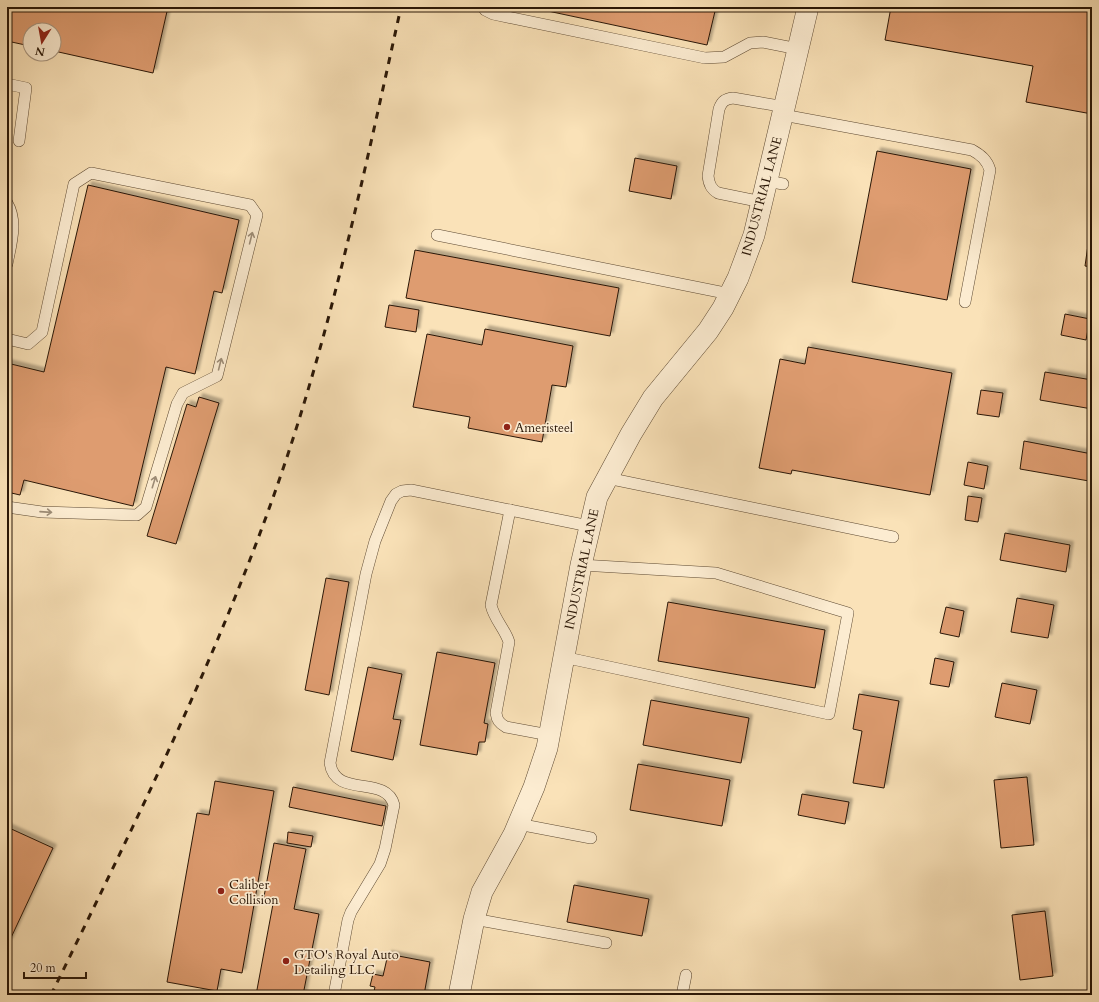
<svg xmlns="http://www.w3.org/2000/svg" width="1099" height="1002" viewBox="0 0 1099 1002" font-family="Cardo,serif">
<defs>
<filter id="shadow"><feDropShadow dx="3.5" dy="-3.5" stdDeviation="1" flood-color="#0004"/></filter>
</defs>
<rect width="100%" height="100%" fill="#fae2b8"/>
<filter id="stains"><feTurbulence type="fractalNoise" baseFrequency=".005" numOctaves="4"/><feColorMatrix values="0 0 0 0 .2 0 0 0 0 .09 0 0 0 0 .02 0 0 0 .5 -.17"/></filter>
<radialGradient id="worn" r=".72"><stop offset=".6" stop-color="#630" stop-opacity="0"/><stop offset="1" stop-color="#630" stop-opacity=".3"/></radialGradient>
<!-- building -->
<g fill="#de9c6f" stroke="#291606" filter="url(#shadow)">
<polygon points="7,7 168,7 153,73 54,51 54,30 30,30 30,46 7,41"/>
<polygon points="529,7 716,7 707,45"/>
<polygon points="891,7 1092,7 1092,114 1026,102 1033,66 885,40"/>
<polygon points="877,151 971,169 947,300 852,282"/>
<polygon points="635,158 677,166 671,199 629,191"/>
<polygon points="88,185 239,220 222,293 214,291 195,374 166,367 133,506 24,480 20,495 7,492 7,363 44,372"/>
<polygon points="1088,245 1092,246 1092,267 1085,266"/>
<polygon points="415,250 619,288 610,336 406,298"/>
<polygon points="389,305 419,310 416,332 385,327"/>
<polygon points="1065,314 1090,319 1086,340 1061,335"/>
<polygon points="485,329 573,346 566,387 552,385 542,442 468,428 470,417 413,407 427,334 482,345"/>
<polygon points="808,347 952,373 930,495 792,470 791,474 759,468 780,359 805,364"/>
<polygon points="1045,372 1092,380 1092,409 1040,400"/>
<polygon points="981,390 1003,393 999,417 977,414"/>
<polygon points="199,397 219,403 176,544 147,536 187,404 196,407"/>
<polygon points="1024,441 1092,454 1089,481 1020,469"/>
<polygon points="968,462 988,466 984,489 964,485"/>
<polygon points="968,496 982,498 978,522 965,520"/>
<polygon points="1005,533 1070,545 1066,572 1000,560"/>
<polygon points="326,578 349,582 329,695 305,690"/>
<polygon points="1017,598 1054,605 1048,638 1011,632"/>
<polygon points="668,602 825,630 815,688 658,661"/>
<polygon points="946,607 964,611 959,637 940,633"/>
<polygon points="437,652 495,663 484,723 488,724 485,742 479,742 477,755 420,745"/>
<polygon points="935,658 954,662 949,687 930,684"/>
<polygon points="368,667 402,674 393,719 401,720 393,760 351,751"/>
<polygon points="1002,683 1037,690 1030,724 995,717"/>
<polygon points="859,694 899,701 884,788 853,783 862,731 853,729"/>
<polygon points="651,700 749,718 741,763 643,745"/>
<polygon points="638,764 730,780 722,826 630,810"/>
<polygon points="1027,777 1034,845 1001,848 994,780"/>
<polygon points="215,781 274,791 242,973 221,969 217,991 167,982 197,813 209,815"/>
<polygon points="293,787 386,806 382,826 289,807"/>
<polygon points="802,794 849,802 845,824 798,815"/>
<polygon points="7,827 53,848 9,942 7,941"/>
<polygon points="288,832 313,836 311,847 287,843"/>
<polygon points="274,843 306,849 294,909 319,914 303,995 256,995 273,904 263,902"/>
<polygon points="574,885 649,899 642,936 567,922"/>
<polygon points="1045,911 1053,976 1020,980 1012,915"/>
<polygon points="388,954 430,962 424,995 373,995 375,987 370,986 373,974 383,976"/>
</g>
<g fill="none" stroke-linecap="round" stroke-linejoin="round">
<!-- lane casing -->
<g stroke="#5d4932" stroke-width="12">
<g id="lane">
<polyline points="483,7 485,10 493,14 705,58 724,57 750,43 763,42 798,49"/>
<polyline points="7,84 26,88 19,141"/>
<path d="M 783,115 L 972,150 C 981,155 987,160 990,170 L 965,302"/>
<polyline points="767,181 783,184"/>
<path d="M 762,202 L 718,193 C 711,189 709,184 708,176 L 719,109 C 722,101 725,99 733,98 L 785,107"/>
<path d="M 7,203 C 18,221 11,244 7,264"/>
<polyline points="437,235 730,294"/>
<polyline points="7,339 28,344 42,332 74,184 91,173 250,205 257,215 217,376 183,393 177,404 146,507 137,515 42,512 7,507"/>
<polyline points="607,478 893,537"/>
<path d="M 510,510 L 491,605 C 494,619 505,629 509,642 L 496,713 C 497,720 499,723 506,727 L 549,735"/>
<polyline points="563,657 829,714 848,613 716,573 581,565"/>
<polyline points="518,824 591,838"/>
<polyline points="474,919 606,943"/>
<path d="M 334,995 L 348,920 L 351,912 L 380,864 L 385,849 L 394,805 C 386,774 335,799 330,763 L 366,574 L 375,541 L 391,501 L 396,494 L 402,491 L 411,490 L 589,526"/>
<polyline points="682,995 686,975"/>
</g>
</g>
<!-- street casing -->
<g stroke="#5d4932" stroke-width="22">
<polyline id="street" points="459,995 474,919 482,892 514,834 534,787 547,748 581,565 597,497 631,434 653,398 708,331 723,308 738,278 754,235 808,7"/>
</g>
<!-- lane -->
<use href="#lane" stroke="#fcecd1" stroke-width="11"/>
<!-- street -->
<use href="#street" stroke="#fcecd1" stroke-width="21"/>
<!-- rail -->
<path stroke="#291606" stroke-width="3" stroke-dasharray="7 7" stroke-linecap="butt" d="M 51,995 C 136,821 223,647 285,463 C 335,314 367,160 401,7"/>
</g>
<!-- one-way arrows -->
<defs><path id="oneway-shaft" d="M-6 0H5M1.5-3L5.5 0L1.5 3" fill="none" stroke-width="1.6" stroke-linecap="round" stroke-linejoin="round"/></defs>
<g stroke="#9d8c76">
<use href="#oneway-shaft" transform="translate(251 238) rotate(-76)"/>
<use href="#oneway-shaft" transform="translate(220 364) rotate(-76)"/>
<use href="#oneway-shaft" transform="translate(154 482) rotate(-73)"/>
<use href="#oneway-shaft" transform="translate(46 512) rotate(4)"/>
</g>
<!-- markers -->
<g fill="#8f2418" stroke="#fcecd1" stroke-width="1.5">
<circle cx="507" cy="427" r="4"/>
<circle cx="221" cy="891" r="4"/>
<circle cx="286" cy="961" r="4"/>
</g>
<g text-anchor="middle" stroke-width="3.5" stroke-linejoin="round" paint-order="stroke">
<!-- street labels -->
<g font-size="13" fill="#291606" stroke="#fcecd1">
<text transform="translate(761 196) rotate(-75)" y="5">INDUSTRIAL LANE</text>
<text transform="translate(581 569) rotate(-78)" y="5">INDUSTRIAL LANE</text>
</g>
<!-- poi labels -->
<g font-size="13" fill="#291606" stroke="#fcecd1" text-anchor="start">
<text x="515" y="432">Ameristeel</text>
<text x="229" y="889">Caliber<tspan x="229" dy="15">Collision</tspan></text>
<text x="294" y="959">GTO's Royal Auto<tspan x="294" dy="15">Detailing LLC</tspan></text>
</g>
</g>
<!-- margin -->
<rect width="1099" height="1002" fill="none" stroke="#fae2b8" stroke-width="24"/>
<rect x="8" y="8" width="1083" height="986" fill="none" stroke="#291606" stroke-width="2"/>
<rect x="12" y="12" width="1075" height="978" fill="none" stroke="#291606"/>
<!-- north arrow -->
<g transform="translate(42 42) rotate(191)"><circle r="19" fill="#fcecd1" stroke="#a89680"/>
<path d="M0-3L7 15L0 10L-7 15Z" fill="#8f2418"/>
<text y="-6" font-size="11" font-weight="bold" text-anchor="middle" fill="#291606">N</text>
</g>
<!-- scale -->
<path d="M24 972v6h62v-6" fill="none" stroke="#291606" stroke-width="2"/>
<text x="30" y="972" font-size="12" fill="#291606" stroke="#fcecd1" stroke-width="3" paint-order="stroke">20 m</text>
<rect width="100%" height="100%" filter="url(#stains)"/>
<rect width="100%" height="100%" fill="url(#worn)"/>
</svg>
